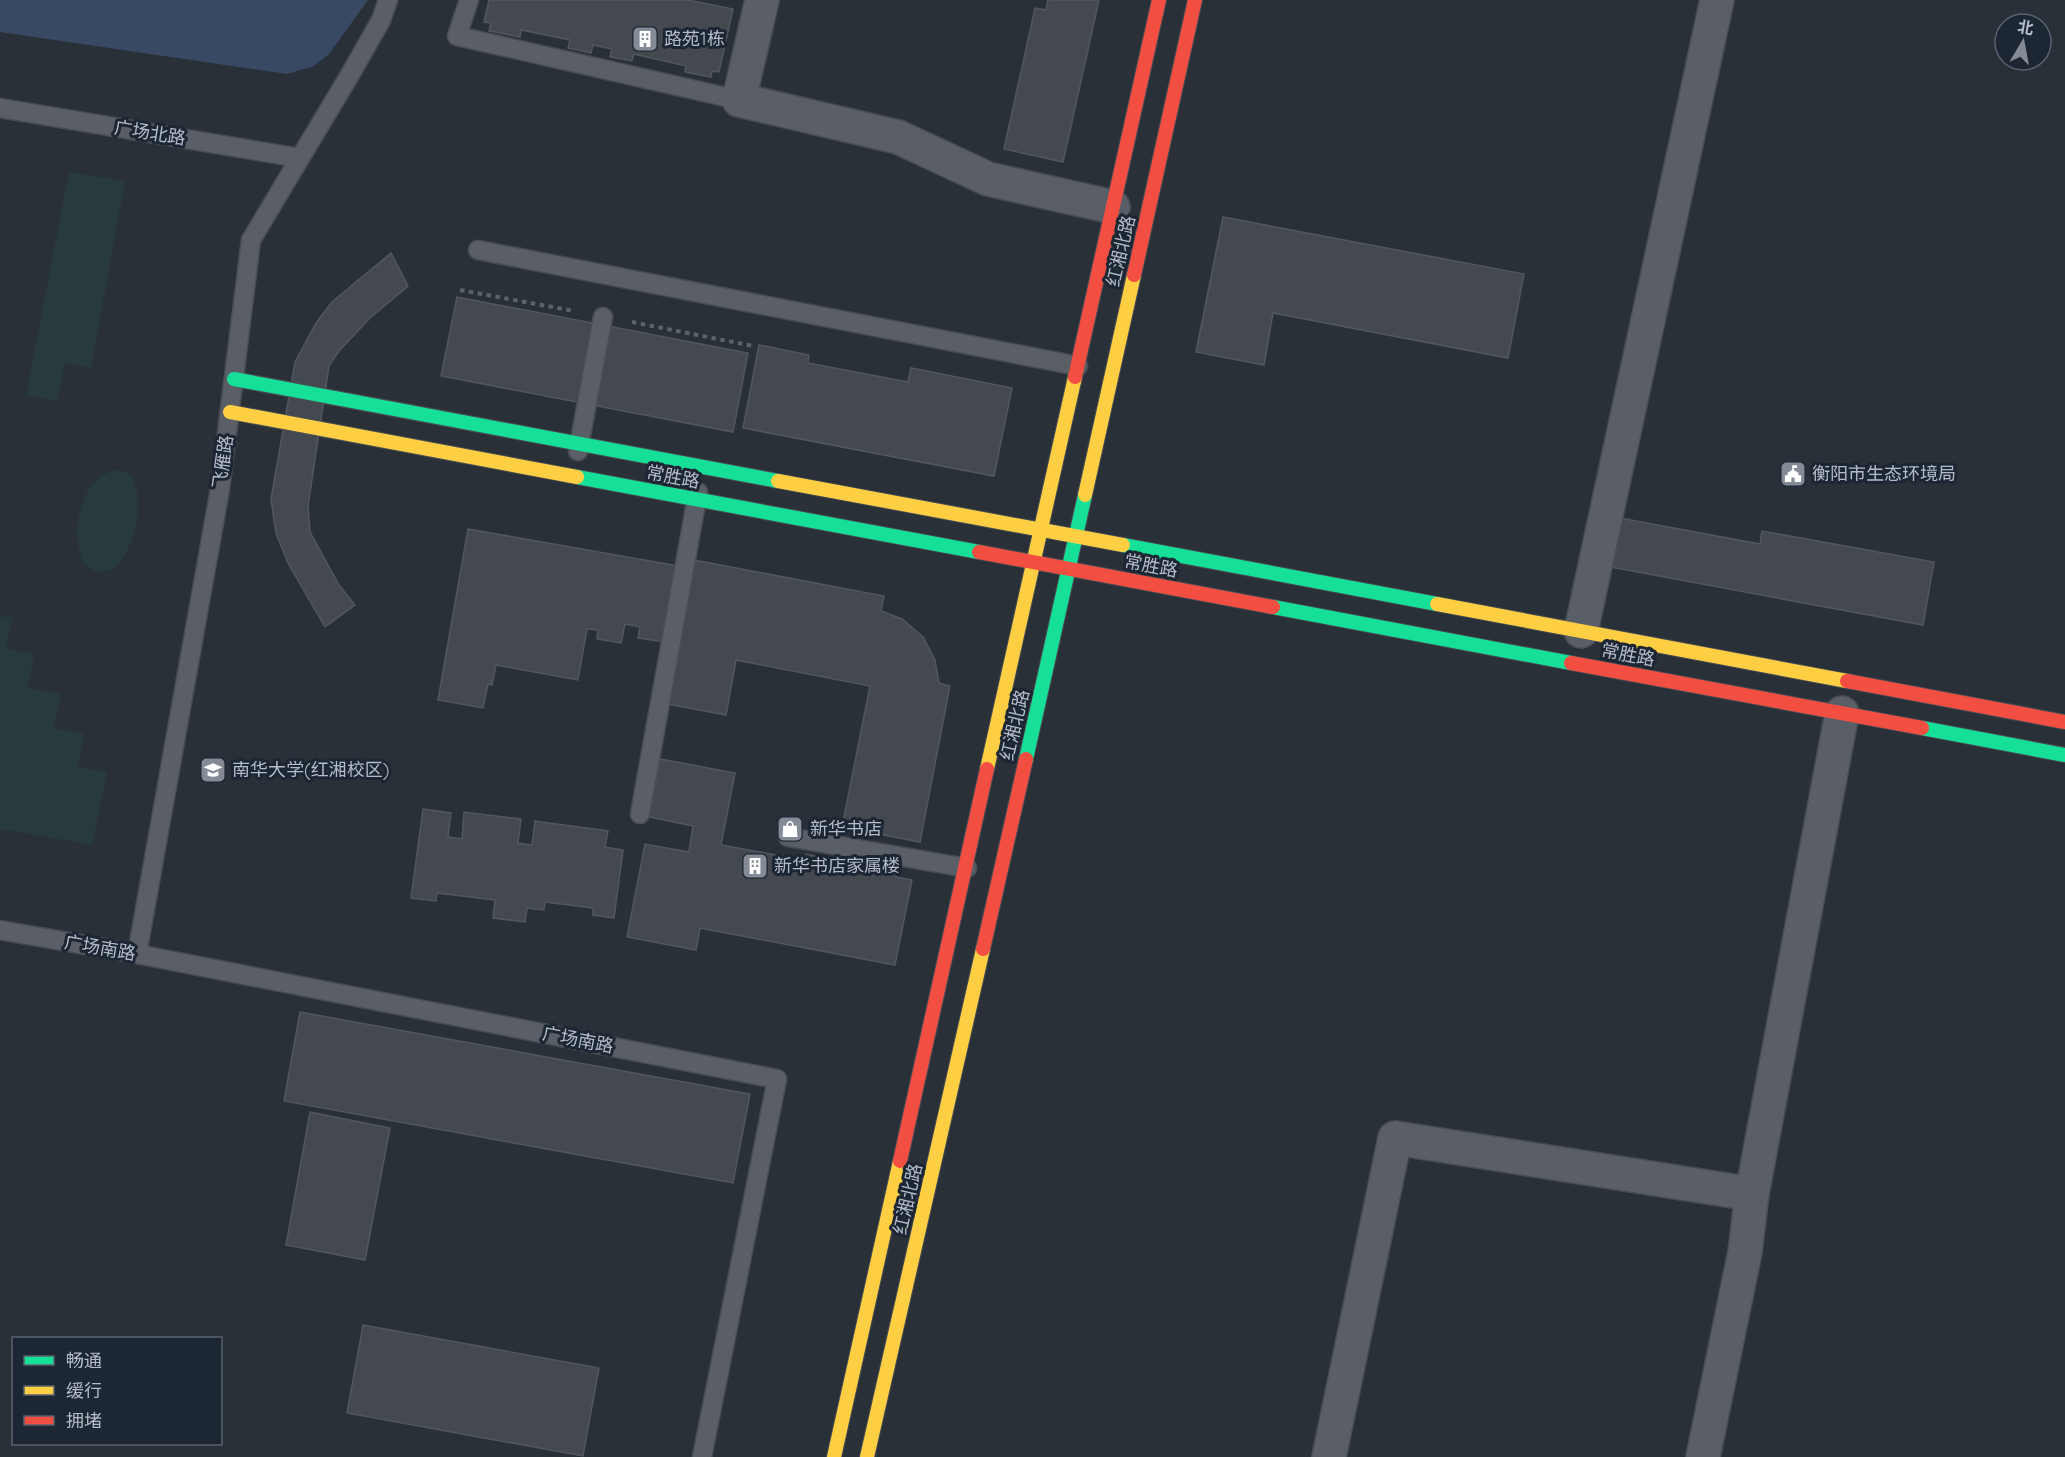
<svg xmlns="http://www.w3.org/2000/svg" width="2065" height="1457" viewBox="0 0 2065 1457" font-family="Quicksand,'Noto Sans SC',sans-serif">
<rect width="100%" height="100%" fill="#2a3038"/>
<!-- green -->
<g fill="#273a3e">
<polygon points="69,172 125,181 91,368 65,363 57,401 26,395"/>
<path d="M 117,470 C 120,471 123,471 126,472 C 153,488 131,587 93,570 C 85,567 82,560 80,553 C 72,523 83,476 117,470 Z"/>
<polygon points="0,616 12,618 6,649 34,654 28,688 61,694 54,728 84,734 78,767 107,772 92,845 0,829"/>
</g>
<!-- water -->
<polygon fill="#384963" points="0,0 368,0 329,54 314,66 287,74 0,32"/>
<!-- building -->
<g fill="#444950" stroke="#52575f" stroke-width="1.5">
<polygon points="489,0 688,0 733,9 719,72 712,71 711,77 685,72 686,66 634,54 632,61 610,57 612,49 593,45 591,53 568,48 570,40 521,30 520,37 489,31 491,23 484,22"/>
<polygon points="1048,0 1099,0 1063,162 1004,149 1035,8 1046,10"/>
<polygon points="1223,217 1524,274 1508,358 1273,313 1264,365 1196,352"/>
<polygon points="391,253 408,286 370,318 339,351 329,366 308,506 310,532 339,585 355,605 325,627 288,563 276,533 271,499 295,362 316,323 332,302"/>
<polygon points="457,297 748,353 733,432 441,376"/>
<polygon points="759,345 809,355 808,363 908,382 911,368 1012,388 994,476 743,428"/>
<polygon points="1620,518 1760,544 1762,531 1934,562 1923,625 1610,567"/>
<polygon points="468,529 679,566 665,642 638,638 640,627 625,624 621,643 597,639 598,630 587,629 578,680 496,665 492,685 488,684 483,708 438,700"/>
<polygon points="694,560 884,596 881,611 902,619 923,637 935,660 939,683 950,686 920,842 842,827 870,686 736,660 726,715 667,704"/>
<polygon points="660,759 735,773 721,845 804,860 806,854 897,871 896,877 912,880 895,965 700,928 696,950 627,937 645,844 689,852 693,826 649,817"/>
<polygon points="423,809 451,813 448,837 462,839 464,812 521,819 518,843 532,845 535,821 608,831 605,847 623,850 614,918 593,915 593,908 545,902 544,910 527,908 525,922 493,918 495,900 437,893 436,901 411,898"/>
<polygon points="300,1012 750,1094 733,1183 284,1101"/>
<polygon points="310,1112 390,1128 365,1260 286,1245"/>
<polygon points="363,1325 599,1368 583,1456 347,1413"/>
</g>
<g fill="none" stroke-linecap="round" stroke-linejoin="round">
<!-- lane casing -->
<g stroke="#484c53" stroke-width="21">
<g id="lane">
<polyline points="469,0 457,36 739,100"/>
<polyline points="0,108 300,158"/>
<polyline points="478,250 1078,366"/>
<polyline points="578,451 603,317"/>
<polyline points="640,814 698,492"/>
<polyline points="788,837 967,868"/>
<polyline points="0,930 137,954 777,1079 702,1457"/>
<polyline points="137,954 220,489 251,240 351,73 381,20 388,0"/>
</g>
</g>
<!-- street casing -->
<g stroke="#484c53" stroke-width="36">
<g id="street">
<polyline points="762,0 739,100 898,137 988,179 1113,207"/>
<polyline points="1581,631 1717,0"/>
<polyline points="1329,1457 1395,1138 1752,1194"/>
<polyline points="1703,1457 1745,1252 1752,1194 1842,713"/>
</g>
</g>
<!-- fast casing -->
<g stroke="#484c53" stroke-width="16">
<g id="fast">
<polyline points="234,379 778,481"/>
<polyline points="577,477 979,552"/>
<polyline points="1123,545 1437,604"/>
<polyline points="1273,607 1571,663"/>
<polyline points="1922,728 2065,755"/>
<polyline points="1026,759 1085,495"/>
</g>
</g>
<!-- slow casing -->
<g stroke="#484c53" stroke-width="16">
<g id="slow">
<polyline points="230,412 577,477"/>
<polyline points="778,481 1123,545"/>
<polyline points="1085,495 1134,275"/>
<polyline points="1437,604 1847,681"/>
<polyline points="987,769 1075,377"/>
<polyline points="834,1457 900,1161"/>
<polyline points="867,1457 983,949"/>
</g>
</g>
<!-- jam casing -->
<g stroke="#484c53" stroke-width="16">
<g id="jam">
<polyline points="1134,275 1195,0"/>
<polyline points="1075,377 1159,0"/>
<polyline points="979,552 1273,607"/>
<polyline points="1571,663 1922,728"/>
<polyline points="1847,681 2065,722"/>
<polyline points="983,949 1026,759"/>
<polyline points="900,1161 987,769"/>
</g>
</g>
<!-- path -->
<g stroke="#5d636a" stroke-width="4" stroke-dasharray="4.5 4.5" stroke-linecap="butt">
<polyline points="460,290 574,311"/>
<polyline points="632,322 753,346"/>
</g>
<!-- lane -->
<use href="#lane" stroke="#5a5e66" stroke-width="18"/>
<!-- street -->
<use href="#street" stroke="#5a5e66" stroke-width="33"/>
<!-- fast -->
<use href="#fast" stroke="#16e098" stroke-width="14"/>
<!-- slow -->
<use href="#slow" stroke="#ffcf43" stroke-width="14"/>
<!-- jam -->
<use href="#jam" stroke="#f24e42" stroke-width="14"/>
</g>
<!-- icons -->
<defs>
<g id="building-square" transform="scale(1.35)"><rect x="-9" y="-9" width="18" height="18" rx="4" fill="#848b96" stroke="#1d2633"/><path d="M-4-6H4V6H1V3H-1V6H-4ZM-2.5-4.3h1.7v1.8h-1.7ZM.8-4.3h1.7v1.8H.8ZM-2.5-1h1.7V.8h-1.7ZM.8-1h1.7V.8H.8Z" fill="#fff"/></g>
<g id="civic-square" transform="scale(1.35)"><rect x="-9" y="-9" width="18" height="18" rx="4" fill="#848b96" stroke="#1d2633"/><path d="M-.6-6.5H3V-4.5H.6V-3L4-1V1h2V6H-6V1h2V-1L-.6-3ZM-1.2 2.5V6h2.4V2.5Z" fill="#fff"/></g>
<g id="university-square" transform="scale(1.35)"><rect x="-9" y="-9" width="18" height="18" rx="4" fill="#848b96" stroke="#1d2633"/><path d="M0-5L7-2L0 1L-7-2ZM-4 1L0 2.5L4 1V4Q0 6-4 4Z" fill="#fff"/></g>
<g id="shop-square" transform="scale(1.35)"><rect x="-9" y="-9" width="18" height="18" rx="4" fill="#848b96" stroke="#1d2633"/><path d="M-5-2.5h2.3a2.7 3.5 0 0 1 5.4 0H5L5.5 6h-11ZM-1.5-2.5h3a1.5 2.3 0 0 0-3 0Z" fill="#fff"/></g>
</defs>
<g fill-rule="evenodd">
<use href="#building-square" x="645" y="39"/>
<use href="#civic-square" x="1793" y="474"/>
<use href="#university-square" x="213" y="770"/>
<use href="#shop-square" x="790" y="829"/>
<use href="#building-square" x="755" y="866"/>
</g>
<g text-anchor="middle" stroke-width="6" stroke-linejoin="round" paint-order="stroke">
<!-- poi labels -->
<g font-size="18" fill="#b4bcc9" stroke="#1d2633" text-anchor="start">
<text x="664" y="45">路苑1栋</text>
<text x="1812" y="480">衡阳市生态环境局</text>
<text x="232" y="776">南华大学(红湘校区)</text>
<text x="810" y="835">新华书店</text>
<text x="774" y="872">新华书店家属楼</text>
</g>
<!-- street labels -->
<g font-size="18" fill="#b4bcc9" stroke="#1d2633">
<text transform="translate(150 133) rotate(9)" y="6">广场北路</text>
<text transform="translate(1121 251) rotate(-77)" y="6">红湘北路</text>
<text transform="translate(223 462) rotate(-82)" y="6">飞雁路</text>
<text transform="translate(673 477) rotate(11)" y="6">常胜路</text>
<text transform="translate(1151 566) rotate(11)" y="6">常胜路</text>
<text transform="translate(1628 655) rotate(11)" y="6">常胜路</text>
<text transform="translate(1015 725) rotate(-77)" y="6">红湘北路</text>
<text transform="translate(100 948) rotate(10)" y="6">广场南路</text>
<text transform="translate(578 1040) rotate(11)" y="6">广场南路</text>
<text transform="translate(908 1199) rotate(-77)" y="6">红湘北路</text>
</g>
</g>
<!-- legend -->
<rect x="12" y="1337" width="210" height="108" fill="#1d2633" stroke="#59626f" stroke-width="1.5"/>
<rect x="24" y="1356" width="30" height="9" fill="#16e098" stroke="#59626f" stroke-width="1.5"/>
<text x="66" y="1367" font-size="18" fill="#b4bcc9">畅通</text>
<rect x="24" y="1386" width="30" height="9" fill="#ffcf43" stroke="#59626f" stroke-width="1.5"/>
<text x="66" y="1397" font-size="18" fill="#b4bcc9">缓行</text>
<rect x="24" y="1416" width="30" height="9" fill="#f24e42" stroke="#59626f" stroke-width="1.5"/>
<text x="66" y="1427" font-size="18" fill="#b4bcc9">拥堵</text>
<!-- north arrow -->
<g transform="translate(2023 42) rotate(10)"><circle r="28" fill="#1d2633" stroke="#59626f" stroke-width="1.5"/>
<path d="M0-4.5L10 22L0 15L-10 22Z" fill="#848b96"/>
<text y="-9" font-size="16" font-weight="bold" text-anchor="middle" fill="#b4bcc9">北</text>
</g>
</svg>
